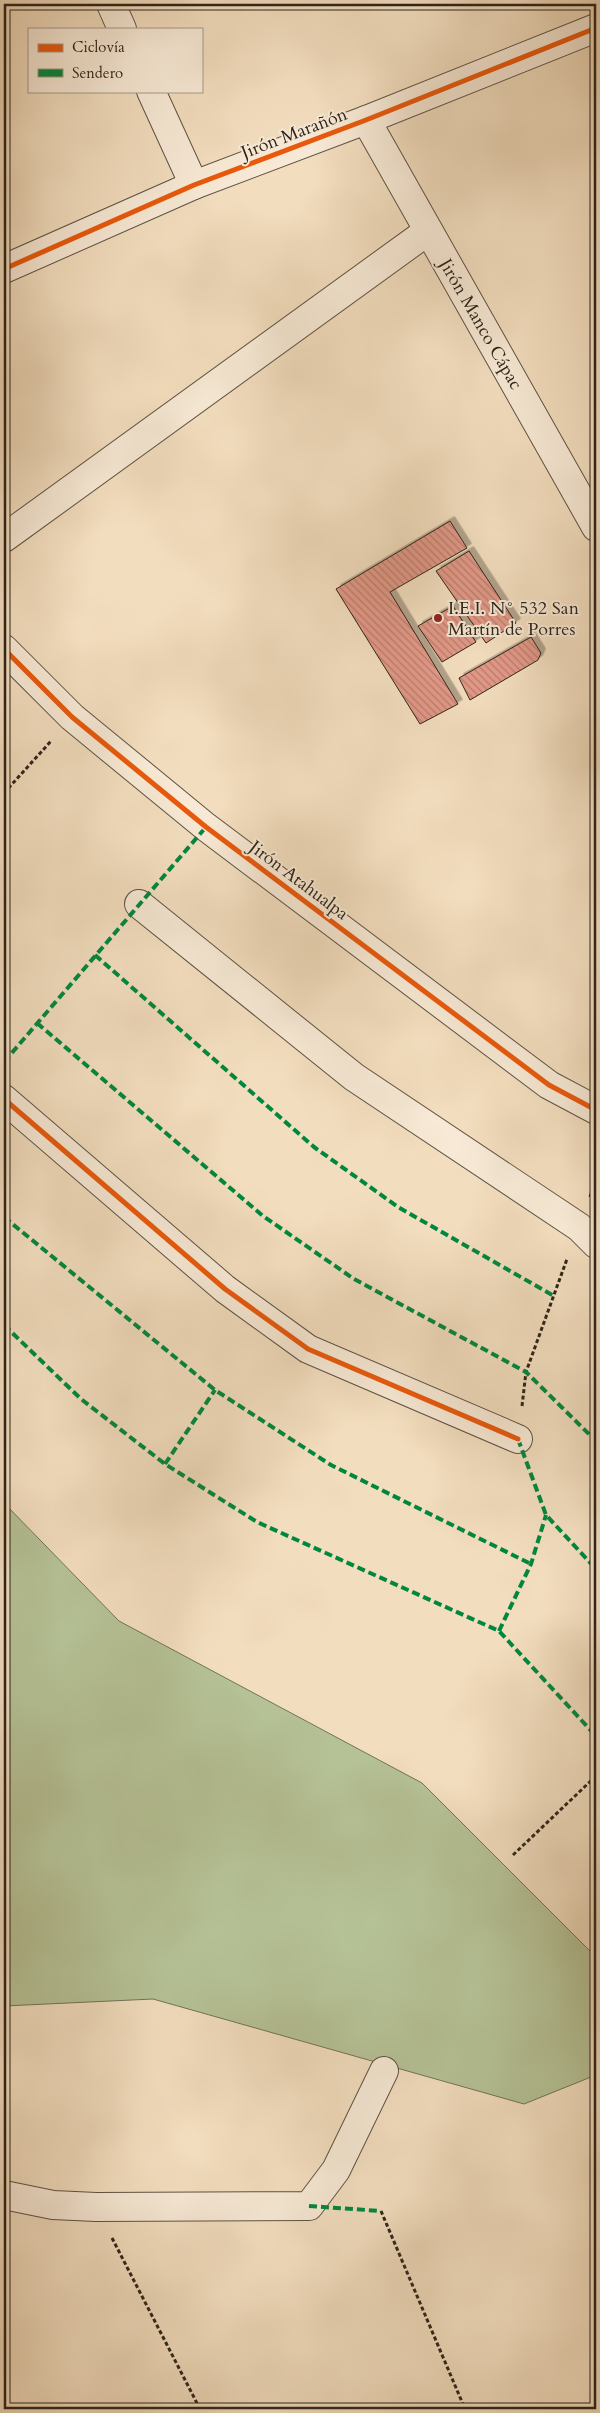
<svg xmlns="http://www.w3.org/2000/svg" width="600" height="2413" viewBox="0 0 600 2413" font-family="Cardo,serif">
<defs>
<pattern id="building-back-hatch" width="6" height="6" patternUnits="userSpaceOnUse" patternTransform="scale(1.25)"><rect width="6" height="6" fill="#e29887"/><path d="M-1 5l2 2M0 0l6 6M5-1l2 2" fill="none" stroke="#b87c6e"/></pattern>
<filter id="shadow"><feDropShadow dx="4.5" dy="-4.5" stdDeviation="0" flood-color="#0004"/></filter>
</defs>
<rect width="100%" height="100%" fill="#f2ddbe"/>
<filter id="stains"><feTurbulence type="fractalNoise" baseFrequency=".004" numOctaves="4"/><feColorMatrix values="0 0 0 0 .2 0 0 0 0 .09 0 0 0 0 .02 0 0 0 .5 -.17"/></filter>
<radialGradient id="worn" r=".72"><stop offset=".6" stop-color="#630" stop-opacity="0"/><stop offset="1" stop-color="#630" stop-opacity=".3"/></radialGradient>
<!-- green -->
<polygon fill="#b5c296" stroke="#717358" points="4,1503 119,1621 422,1783 596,1957 596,2075 524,2104 153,1999 4,2006"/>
<!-- building -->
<g fill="url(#building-back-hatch)" stroke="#2d241a" filter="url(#shadow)">
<polygon points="450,521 467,548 390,592 458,704 420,724 336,589"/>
<polygon points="469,551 516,623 486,643 436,571"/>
<polygon points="453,606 476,642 442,662 418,626"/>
<polygon points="531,637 541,653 538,660 470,700 459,678"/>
</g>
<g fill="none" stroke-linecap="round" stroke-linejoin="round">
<!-- minor casing -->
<g stroke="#5e5243" stroke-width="30">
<g id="minor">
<polyline points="111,4 122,29"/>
<polyline points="151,91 194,185"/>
<polyline points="366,120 596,527"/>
<polyline points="4,269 194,185 366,120 596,28"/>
<polyline points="4,538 428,231"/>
<polyline points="4,649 72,717 206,827 549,1085 596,1110"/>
<polyline points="139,904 354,1077 579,1227 596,1244"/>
<polyline points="4,1099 225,1289 308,1349 518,1439"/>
<polyline points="4,2195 53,2205 96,2207 309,2206 336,2170 384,2071"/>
</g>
</g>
<!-- path -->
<g stroke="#2d241a" stroke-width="3" stroke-dasharray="4 2.5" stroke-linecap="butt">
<polyline points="4,793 52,740"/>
<polyline points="590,1197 596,1179"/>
<polyline points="522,1406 526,1372 567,1259"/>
<polyline points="513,1855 596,1776"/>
<polyline points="381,2211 465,2409"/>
<polyline points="112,2238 200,2409"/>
</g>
<!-- minor -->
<use href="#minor" stroke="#f7e9d5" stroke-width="28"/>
<!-- quiet -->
<g stroke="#00873e" stroke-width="4" stroke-dasharray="8 4" stroke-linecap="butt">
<polyline points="95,955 314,1147 398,1207 554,1296"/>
<polyline points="37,1023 263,1216 354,1279 526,1372 596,1441"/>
<polyline points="4,1062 206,827"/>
<polyline points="4,1217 215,1390 331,1465 531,1564"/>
<polyline points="4,1325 81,1399 165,1464 257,1522 499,1631 596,1736"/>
<polyline points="518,1439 546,1515 596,1569"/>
<polyline points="165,1464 215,1390"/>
<polyline points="499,1631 531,1564 546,1515"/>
<polyline points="309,2206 381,2211"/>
</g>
<!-- cycleway casing -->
<g stroke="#f7e9d5" stroke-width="8">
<g id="cycleway">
<polyline points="4,269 194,185 366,120 596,28"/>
<polyline points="4,649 72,717 206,827 549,1085 596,1110"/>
<polyline points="4,1099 225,1289 308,1349 518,1439"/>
</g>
</g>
<!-- cycleway -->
<use href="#cycleway" stroke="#e8590c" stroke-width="5"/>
</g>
<!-- markers -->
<circle fill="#8f2418" stroke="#f7e9d5" stroke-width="2" cx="438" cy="618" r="5"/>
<g text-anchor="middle" stroke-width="4" stroke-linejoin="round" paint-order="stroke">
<!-- street labels -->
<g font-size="18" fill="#2d241a" stroke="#f7e9d5">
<text transform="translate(294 133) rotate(-21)" y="6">Jirón Marañón</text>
<text transform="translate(481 324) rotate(60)" y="6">Jirón Manco Cápac</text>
<text transform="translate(299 880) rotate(37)" y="6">Jirón Atahualpa</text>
</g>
<!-- poi labels -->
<g font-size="18" fill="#2d241a" stroke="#f7e9d5" text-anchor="start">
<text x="448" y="614">I.E.I. N° 532 San<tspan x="448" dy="21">Martín de Porres</tspan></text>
</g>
</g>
<!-- margin -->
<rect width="600" height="2413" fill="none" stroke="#f2ddbe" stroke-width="20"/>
<rect x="5" y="5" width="590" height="2403" fill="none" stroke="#2d241a" stroke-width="2.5"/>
<rect x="10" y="10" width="580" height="2393" fill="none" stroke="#2d241a"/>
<!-- legend -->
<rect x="28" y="28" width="175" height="65" fill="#f7e9d5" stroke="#a69a8a"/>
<rect x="38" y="44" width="25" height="8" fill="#e8590c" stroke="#a69a8a"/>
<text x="72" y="52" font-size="15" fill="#2d241a">Ciclovía</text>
<rect x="38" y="69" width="25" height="8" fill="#00873e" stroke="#a69a8a"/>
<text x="72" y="78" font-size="15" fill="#2d241a">Sendero</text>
<rect width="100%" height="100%" filter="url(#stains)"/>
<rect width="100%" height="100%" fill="url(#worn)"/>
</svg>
